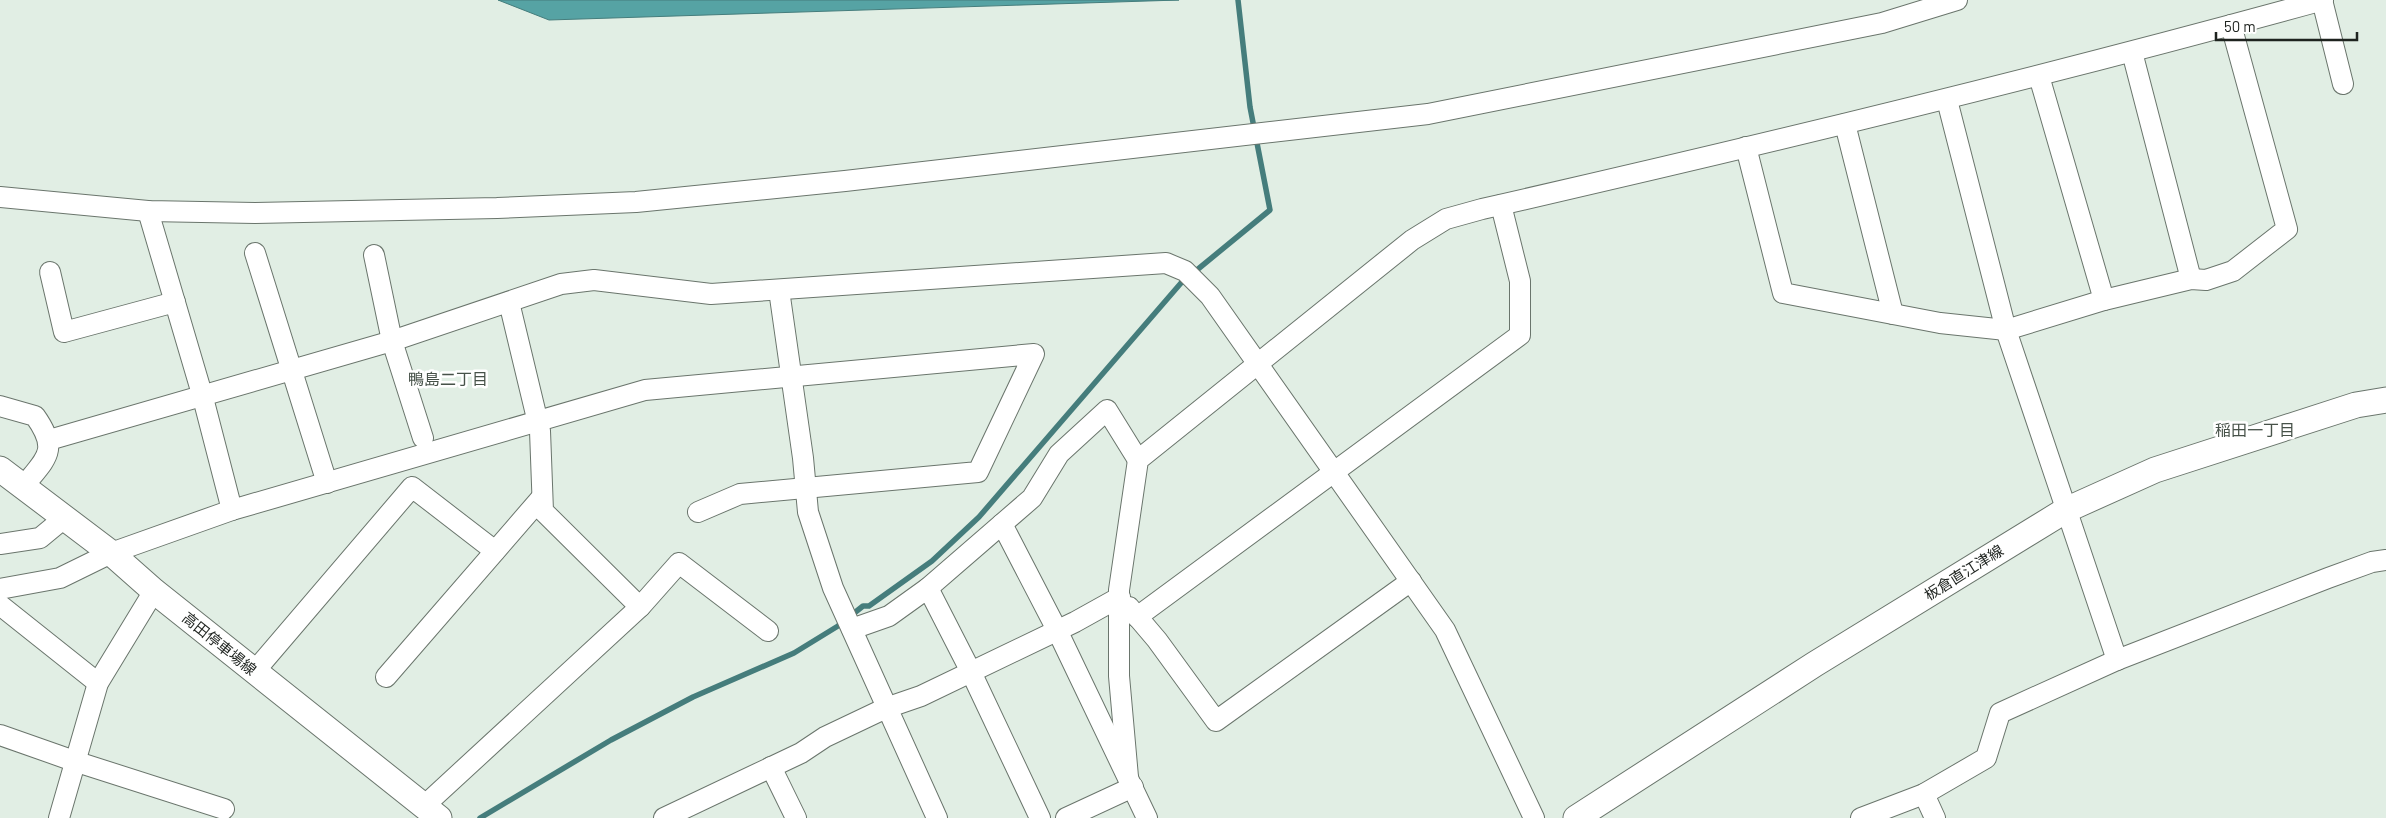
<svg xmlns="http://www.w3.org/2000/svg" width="2386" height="818" viewBox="0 0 2386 818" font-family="Barlow,'Noto Sans JP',sans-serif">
<rect width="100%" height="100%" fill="#e1eee4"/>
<!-- water -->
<polygon fill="#56a3a4" stroke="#457d7c" points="498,0 1179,0 549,20"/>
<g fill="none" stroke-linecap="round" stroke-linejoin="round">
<!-- stream -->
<polyline stroke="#457d7c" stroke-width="5.5" points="480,818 611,740 693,697 794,653 838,626 863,606 869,606 932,561 979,517 1181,283 1270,210 1250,107 1238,0"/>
<!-- minor casing -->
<g stroke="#6a756c" stroke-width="22">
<g id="minor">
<polyline points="2322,0 2343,84"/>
<polyline points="2132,52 2191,279"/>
<polyline points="2039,76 2104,300"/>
<polyline points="1947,100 2006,330 2117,660"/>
<polyline points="1845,124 1893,314"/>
<polyline points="1746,147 1783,293 1940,323 2006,330 2104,300 2191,279 2206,280 2233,271 2287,229 2231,25"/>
<polyline points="0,197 148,211 255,213 497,208 636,202 845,181 1428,114 1882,23 1957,0"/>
<polyline points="255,253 327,483"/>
<polyline points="374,255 392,341 423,438"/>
<polyline points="50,272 64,332 175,302"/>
<polyline points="779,290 803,458 808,512 833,588 937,818"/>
<path d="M 0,406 L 35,416 C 60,451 46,458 23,487"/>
<polyline points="49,440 392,341 561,284 594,280 711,294 1166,263 1185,271 1210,296 1445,630 1534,818"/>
<polyline points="232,510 645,390 1034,354 978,472 740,494 698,512"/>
<polyline points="1002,524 1057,630 1147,818"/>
<polyline points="0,544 40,538 63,519"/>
<polyline points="928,588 1032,498 1059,454 1107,410 1138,460"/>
<polyline points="0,589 60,578 111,553 232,510 202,394 148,211"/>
<polyline points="0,605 98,683"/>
<polyline points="640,607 679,563 768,631"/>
<polyline points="1129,607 1157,640 1216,721 1411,581"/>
<polyline points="1137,617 1520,335 1520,281 1501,205"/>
<polyline points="852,629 889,616 928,588 971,672 1040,818"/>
<polyline points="254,672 412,487 495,551"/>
<polyline points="386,677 542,497"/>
<polyline points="0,735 74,761 224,809"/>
<polyline points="771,767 796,818"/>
<path d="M 1128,777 L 1119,676 L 1119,590 L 1138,460 L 1412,240 L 1446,219 L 1482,209 C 1763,145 2044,77 2323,0"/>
<polyline points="1924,794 1935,818"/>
<polyline points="424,806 640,607 543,511 540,431 509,302"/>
<polyline points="59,818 98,683 154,591"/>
<polyline points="664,818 801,753 825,737 886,708 921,696 1075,622 1120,597"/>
<polyline points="1066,818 1133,787"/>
<polyline points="1861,818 1924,794 1986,758 2000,713 2117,660 2328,578 2372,562 2386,560"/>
</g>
</g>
<!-- major casing -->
<g stroke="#6a756c" stroke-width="27">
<g id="major">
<polyline points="0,469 111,553 154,591 439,818"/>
<polyline points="1576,818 1815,664 2066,510 2155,470 2356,405 2386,400"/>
</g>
</g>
<!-- minor -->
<use href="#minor" stroke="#fff" stroke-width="20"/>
<!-- major -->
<use href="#major" stroke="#fff" stroke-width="25"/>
</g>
<g text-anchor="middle" stroke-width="5" stroke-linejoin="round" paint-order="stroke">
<!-- street labels -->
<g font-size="15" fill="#1e231f" stroke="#fff">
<text transform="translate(1964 573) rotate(-32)" y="5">板倉直江津線</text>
<text transform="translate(219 644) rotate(39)" y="5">高田停車場線</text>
</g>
<!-- neighbourhood labels -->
<g font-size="16" fill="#475249" stroke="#fff">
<text x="448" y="385">鴨島二丁目</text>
<text x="2255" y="436">稲田一丁目</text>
</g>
</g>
<!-- scale -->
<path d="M2216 32v8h141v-8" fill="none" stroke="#1e231f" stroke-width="2.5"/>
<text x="2224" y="32" font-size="15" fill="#1e231f" stroke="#ffffff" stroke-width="4" paint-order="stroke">50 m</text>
</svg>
